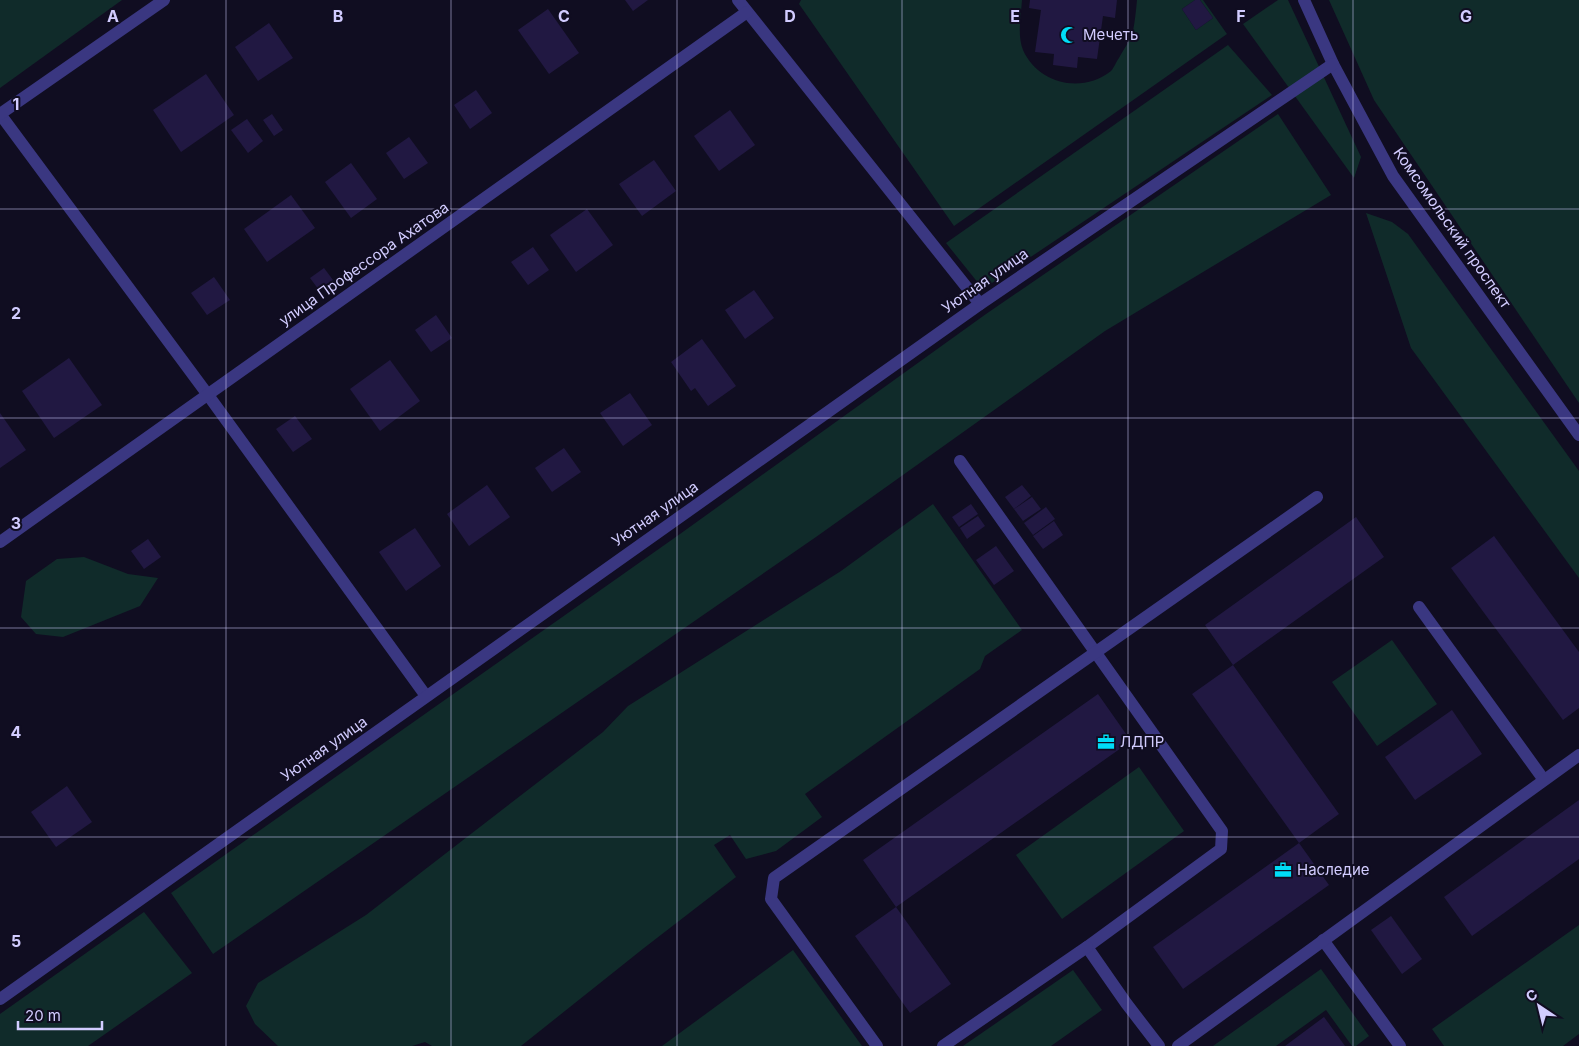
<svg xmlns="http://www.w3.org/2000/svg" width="1579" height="1046" viewBox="0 0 1579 1046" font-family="Inter,sans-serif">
<rect width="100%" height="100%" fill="#100d21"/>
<!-- green -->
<g fill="#102b2a">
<polygon points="0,0 122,0 0,88"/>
<path d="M 801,0 L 1022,0 C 1021,16 1017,35 1023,50 C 1038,84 1082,94 1111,71 C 1114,68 1116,62 1119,58 C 1123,50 1131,40 1133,31 C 1135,21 1136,10 1137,0 L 1195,0 L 1182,9 L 1196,30 L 1213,18 L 1200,0 L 1203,0 L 1227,34 L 954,226 L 799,4 Z"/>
<polygon points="1278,0 1288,0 1361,157 1354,178 1243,24"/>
<polygon points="1329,0 1579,0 1579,403 1374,100"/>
<polygon points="1228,45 1272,95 983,289 946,243"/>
<polygon points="1278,114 1331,195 1105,331 816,537 213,954 171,893 680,534 986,314"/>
<polygon points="1366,213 1392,222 1408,234 1579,471 1579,578 1411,348"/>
<polygon points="933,504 1022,630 985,656 980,669 805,794 822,817 776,851 746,859 730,835 714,845 736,877 644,948 521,1046 432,1046 425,1042 412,1046 278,1046 255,1024 246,1006 258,983 366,915 603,732 628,706 841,571"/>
<polygon points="84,557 128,574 158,578 140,606 63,637 36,634 21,617 26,581 57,559"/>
<polygon points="1392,640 1437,704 1377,746 1332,682"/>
<polygon points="1139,767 1184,831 1062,919 1016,855"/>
<polygon points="144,912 192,973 88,1046 0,1046 0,1014"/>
<polygon points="1579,925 1579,1034 1563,1046 1444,1046 1432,1029"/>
<polygon points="793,950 862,1046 662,1046"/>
<polygon points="1321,969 1369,1036 1356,1046 1352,1046 1326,1010 1276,1046 1213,1046"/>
<polygon points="1073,970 1102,1010 1051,1046 963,1046"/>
</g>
<!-- building -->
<g fill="#211842">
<polygon points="625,0 648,0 633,11"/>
<polygon points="1030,0 1117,0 1115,18 1103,16 1097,59 1078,57 1077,68 1053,65 1054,54 1035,52 1041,10 1029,8"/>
<polygon points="1195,0 1200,0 1213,18 1196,30 1182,9"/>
<polygon points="548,9 579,53 549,74 518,30"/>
<polygon points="269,23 293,58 258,81 235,47"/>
<polygon points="206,74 234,115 181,152 153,110"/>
<polygon points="476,90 492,113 470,129 454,105"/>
<polygon points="730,110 755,145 719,171 694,136"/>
<polygon points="272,114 283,130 274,136 263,120"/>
<polygon points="247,119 263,141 248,153 231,130"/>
<polygon points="409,137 428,163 404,179 386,153"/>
<polygon points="654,160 676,191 642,216 619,184"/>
<polygon points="351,163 377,199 351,218 325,182"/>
<polygon points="291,195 315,228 267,262 244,229"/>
<polygon points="587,209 613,245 576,272 550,235"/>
<polygon points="533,247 549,270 528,285 511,262"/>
<polygon points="324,268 333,280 319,290 310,278"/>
<polygon points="214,277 230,300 207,315 191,293"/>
<polygon points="754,290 774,318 745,339 725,310"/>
<polygon points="436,315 452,338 431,352 415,330"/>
<polygon points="702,339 736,386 708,406 695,388 691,391 671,362"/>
<polygon points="69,358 102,405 54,438 22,391"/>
<polygon points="390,360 420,401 380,431 350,389"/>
<polygon points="630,393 652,425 623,446 600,413"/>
<polygon points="0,413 26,450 0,468"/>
<polygon points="295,416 312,439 293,452 276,429"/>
<polygon points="564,448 581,472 552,492 535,468"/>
<polygon points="487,485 510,517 469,546 447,514"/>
<polygon points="1022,485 1031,496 1014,509 1005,497"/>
<polygon points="1032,497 1041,509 1023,521 1014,509"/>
<polygon points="971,504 978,514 959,527 952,517"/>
<polygon points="1046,507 1055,519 1033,535 1024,523"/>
<polygon points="978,516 985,526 967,539 960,528"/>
<polygon points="1356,517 1384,557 1233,665 1339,814 1299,843 1192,694 1233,665 1205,625"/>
<polygon points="1054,521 1063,535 1043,549 1033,536"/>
<polygon points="415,528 441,566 406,591 379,552"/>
<polygon points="1494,536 1579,652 1579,708 1563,720 1451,568"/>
<polygon points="148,539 161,557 144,569 131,551"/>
<polygon points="996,546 1014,571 994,585 976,560"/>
<polygon points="1098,694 1131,741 896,907 951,984 910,1013 855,936 896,907 863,860"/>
<polygon points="1452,710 1482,754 1415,800 1385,757"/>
<polygon points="67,786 92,822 56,847 31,812"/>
<polygon points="1579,800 1579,859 1472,936 1444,897"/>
<polygon points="1299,843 1329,885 1183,989 1153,947"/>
<polygon points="1391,916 1422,959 1402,974 1371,930"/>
<polygon points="1324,1017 1345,1046 1285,1046"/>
</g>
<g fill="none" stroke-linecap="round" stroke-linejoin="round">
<!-- service -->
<g stroke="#3a3781" stroke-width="12">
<polyline points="960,461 1222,831 1221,849 1087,947 1126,1003 1159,1046"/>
<polyline points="1419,607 1544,780"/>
<polyline points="1323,940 1400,1046"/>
<polyline points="877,1046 771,899 774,878 1317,497"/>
<polyline points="943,1046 1087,947"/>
<polyline points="1178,1046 1579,755"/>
</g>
<!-- minor -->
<g stroke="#3a3781" stroke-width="12">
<polyline points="738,0 980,304"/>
<polyline points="1304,0 1333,64 1393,176 1579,435"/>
<polyline points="0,114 208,395 426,696"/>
<polyline points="0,114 164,0"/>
<polyline points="0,542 747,12"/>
<polyline points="0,999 980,304 1333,64"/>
</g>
</g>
<!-- grid -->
<path fill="none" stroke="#d2ccff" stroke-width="1" stroke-opacity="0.55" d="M 226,0 L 226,1046M 451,0 L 451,1046M 677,0 L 677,1046M 902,0 L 902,1046M 1128,0 L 1128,1046M 1353,0 L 1353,1046M 0,209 L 1579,209M 0,418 L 1579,418M 0,628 L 1579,628M 0,837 L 1579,837"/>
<!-- icons -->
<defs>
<g id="mosque-bare" transform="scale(1.35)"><path d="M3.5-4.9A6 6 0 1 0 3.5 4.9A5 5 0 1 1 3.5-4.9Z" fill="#00ddf7" stroke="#100d21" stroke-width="2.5" paint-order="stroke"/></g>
<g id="office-bare" transform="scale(1.35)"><path d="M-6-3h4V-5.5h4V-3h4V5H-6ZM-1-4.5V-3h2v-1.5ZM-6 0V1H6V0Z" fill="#00ddf7" stroke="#100d21" stroke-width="2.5" paint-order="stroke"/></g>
</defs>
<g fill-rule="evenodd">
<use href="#mosque-bare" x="1069" y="35"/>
<use href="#office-bare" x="1106" y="742"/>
<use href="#office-bare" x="1283" y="870"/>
</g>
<g text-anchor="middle" stroke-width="4" stroke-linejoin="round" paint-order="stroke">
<!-- poi labels -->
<g font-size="15" fill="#d2ccff" stroke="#100d21" text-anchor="start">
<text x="1083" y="40">Мечеть</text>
<text x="1120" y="747">ЛДПР</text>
<text x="1297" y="875">Наследие</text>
</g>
<!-- street labels -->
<g font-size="15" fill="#d2ccff" stroke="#100d21">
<text transform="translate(1452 228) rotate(55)" y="5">Комсомольский проспект</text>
<text transform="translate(364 264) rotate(-35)" y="5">улица Профессора Ахатова</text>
<text transform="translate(985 281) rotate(-35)" y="5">Уютная улица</text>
<text transform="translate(655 514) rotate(-35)" y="5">Уютная улица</text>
<text transform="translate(324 749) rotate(-35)" y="5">Уютная улица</text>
</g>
</g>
<g font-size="16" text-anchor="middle" font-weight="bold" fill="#d2ccff" stroke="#100d21" stroke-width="4" stroke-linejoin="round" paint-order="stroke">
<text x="113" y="22">A</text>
<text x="338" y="22">B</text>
<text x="564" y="22">C</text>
<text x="790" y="22">D</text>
<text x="1015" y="22">E</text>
<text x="1241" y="22">F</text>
<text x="1466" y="22">G</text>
<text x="16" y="110">1</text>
<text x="16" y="319">2</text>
<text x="16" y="529">3</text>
<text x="16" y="738">4</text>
<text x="16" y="947">5</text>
</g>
<!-- north arrow -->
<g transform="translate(1539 1006) rotate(325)" stroke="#100d21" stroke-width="4" paint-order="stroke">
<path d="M0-4L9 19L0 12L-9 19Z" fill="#d2ccff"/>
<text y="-8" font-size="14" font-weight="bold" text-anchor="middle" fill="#d2ccff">С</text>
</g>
<!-- scale -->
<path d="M18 1021v8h84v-8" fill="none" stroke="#d2ccff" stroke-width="2.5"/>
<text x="25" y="1021" font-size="15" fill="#d2ccff" stroke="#100d21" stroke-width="4" paint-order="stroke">20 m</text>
</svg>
